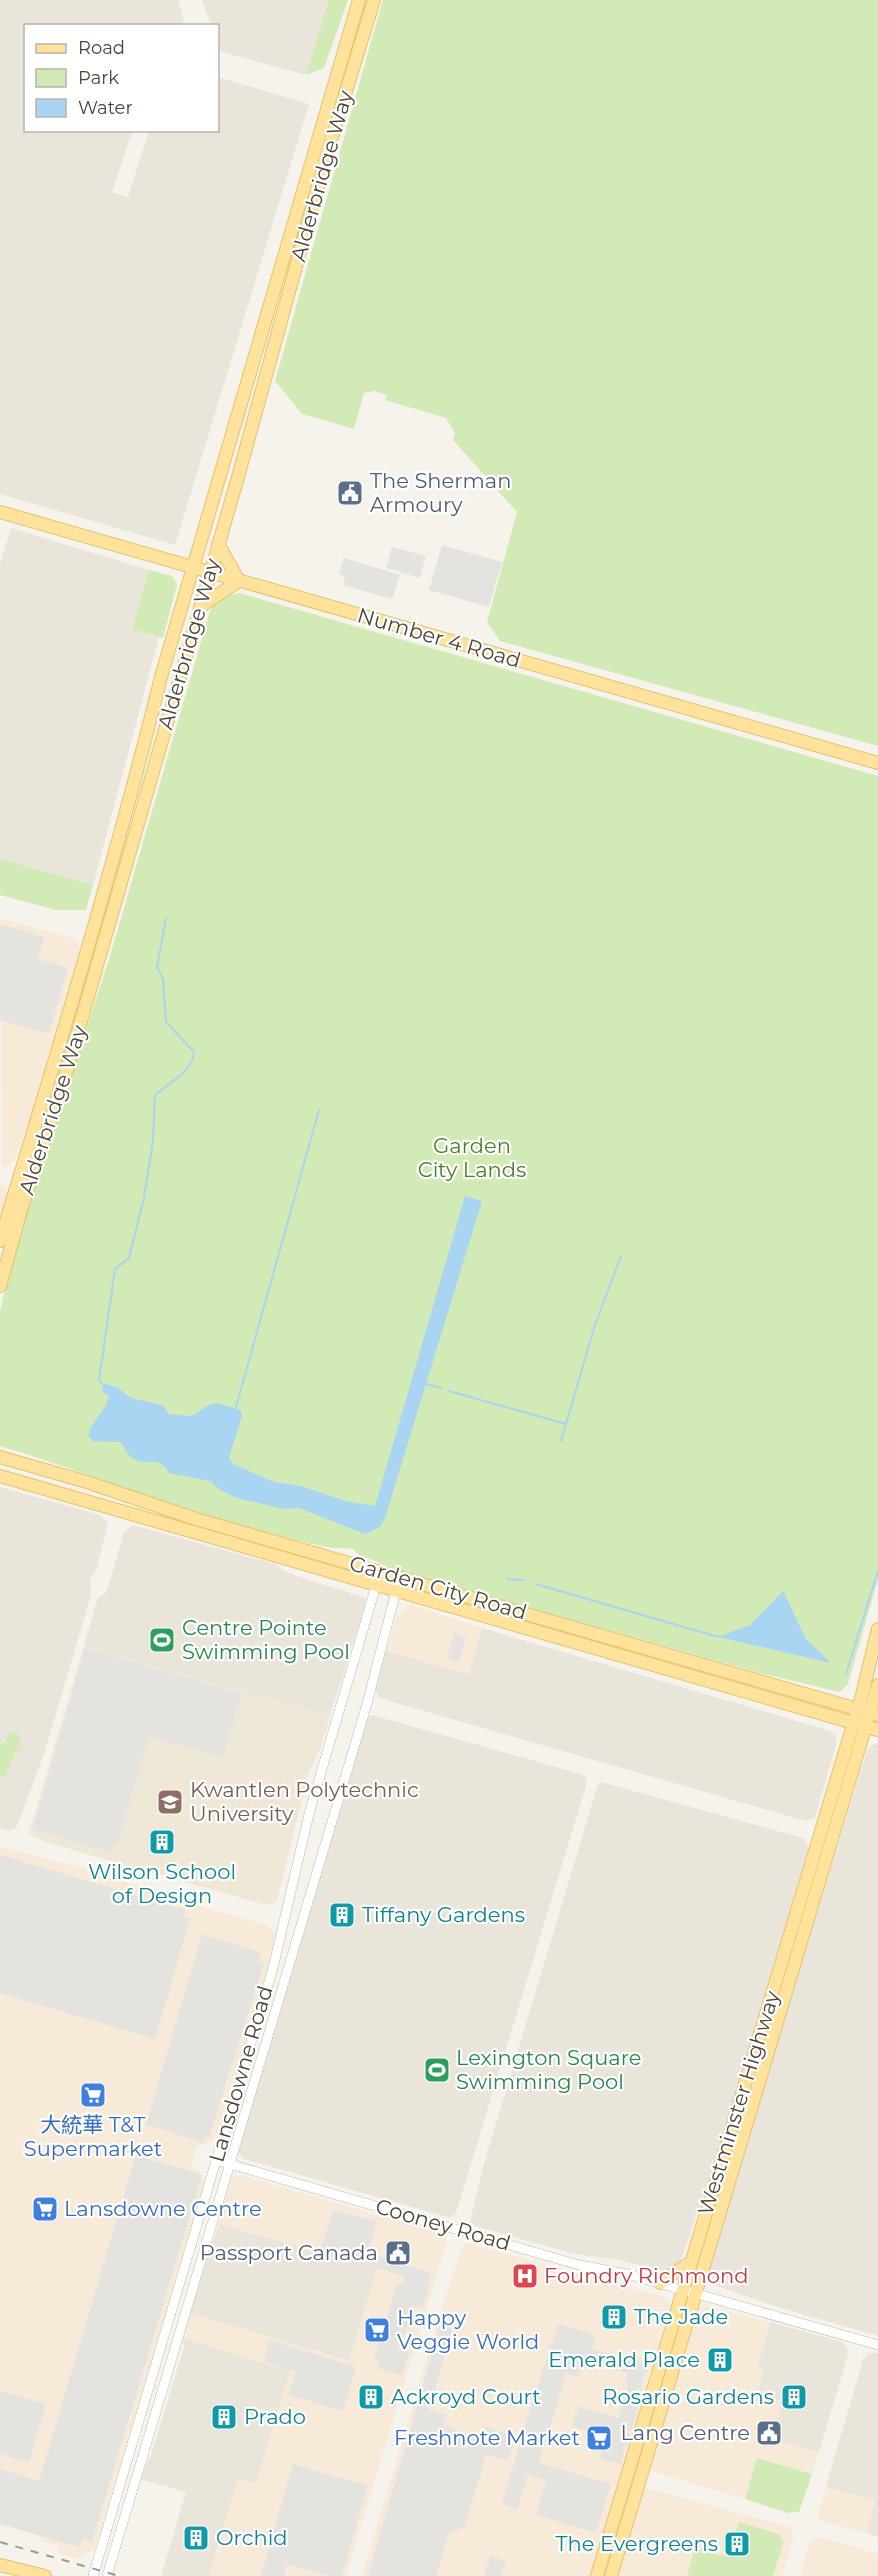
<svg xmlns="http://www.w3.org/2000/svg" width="878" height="2576" viewBox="0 0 878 2576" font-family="Montserrat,'Noto Sans SC',sans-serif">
<rect width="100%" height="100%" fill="#f6f3ec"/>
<!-- residential -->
<g fill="#eae5da">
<polygon points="0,0 178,0 185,25 26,26 26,130 132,131 112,192 128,197 149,131 218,130 218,77 309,104 175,545 0,494"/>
<polygon points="202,0 329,0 306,75 219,51 218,26 211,25"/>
<polygon points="11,528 149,570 132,629 159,637 93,885 0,859 0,564"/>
<polygon points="0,1487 100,1515 108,1524 96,1570 90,1579 91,1595 44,1754 16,1828 10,1831 0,1829"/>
<polygon points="133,1525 274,1564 288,1573 365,1598 365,1605 330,1716 84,1646 98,1597 105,1594 110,1581 124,1532"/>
<polygon points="482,1628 830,1731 835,1734 837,1741 815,1817 806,1821 379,1698 375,1689 386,1651 469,1674"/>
<polygon points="372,1715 581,1774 586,1778 586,1786 456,2213 450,2218 244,2159 238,2151 366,1720"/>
<polygon points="876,1743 878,1744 878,2336 771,2305 714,2285 706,2274 867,1750"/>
<polygon points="601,1782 803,1838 808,1845 809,1850 718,2151 681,2261 667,2272 618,2260 571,2253 475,2226 470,2221 485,2160 597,1787"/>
<polygon points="219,2224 377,2268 350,2361 189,2313"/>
<polygon points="770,2322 842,2342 847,2347 848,2354 819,2452 772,2439 757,2394 763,2373 758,2365"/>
<polygon points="182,2338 290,2371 256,2484 238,2479 209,2576 161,2576 186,2492 140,2479 151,2455 184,2347"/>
<polygon points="869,2353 878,2353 878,2537 866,2533 875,2501 826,2487 863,2360"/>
</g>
<!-- commercial -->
<g fill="#f7ead8">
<polygon points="0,918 72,938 78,943 80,951 44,1084 15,1158 10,1164 2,1167"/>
<polygon points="0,1185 5,1188 8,1195 0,1220"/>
<polygon points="411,1605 482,1628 469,1674 386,1651 399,1612"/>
<polygon points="0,1846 95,1872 191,1904 267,1925 275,1934 268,1966 217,2135 210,2143 197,2146 191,2165 202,2174 204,2183 95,2549 78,2559 58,2553 59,2547 40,2541 40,2536 0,2524"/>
<polygon points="240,2175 440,2233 447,2241 346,2576 209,2576 238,2479 256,2483 290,2371 182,2338 189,2313 349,2361 377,2268 219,2224 229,2181 234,2176"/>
<polygon points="467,2243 664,2297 670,2303 591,2576 362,2576 441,2311 462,2248"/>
<polygon points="702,2305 770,2322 758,2365 763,2373 757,2394 783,2400 772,2439 819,2452 812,2474 757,2458 745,2499 651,2471 649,2467 697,2308"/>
<polygon points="826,2487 875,2501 866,2533 821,2521 818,2515"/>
<polygon points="646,2488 790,2527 794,2536 782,2576 615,2576 642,2491"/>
<polygon points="820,2537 878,2554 878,2576 800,2576 809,2544"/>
</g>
<!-- education -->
<polygon fill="#efe8d6" points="84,1646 330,1716 320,1750 308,1775 277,1901 266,1905 45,1842 29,1834"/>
<!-- green -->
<g fill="#d2eab5">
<polygon points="329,0 348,0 324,68 306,75"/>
<polygon points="383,0 878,0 878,746 500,641 487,622 517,512 453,440 455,433 446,418 385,400 387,395 375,391 364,393 354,429 302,414 275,381"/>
<polygon points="149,570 172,576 177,584 163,638 132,629"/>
<path d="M 239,593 L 878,776 L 878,1579 L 848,1684 L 840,1692 L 756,1672 L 398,1571 L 358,1554 L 353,1549 C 344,1547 336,1549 327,1547 C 215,1525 109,1479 0,1446 L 0,1312 L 3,1298 L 31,1199 L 110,956 L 212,604 L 220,597 Z"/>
<polygon points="0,859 93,885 86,910 56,910 0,895"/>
<circle cx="13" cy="1739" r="7"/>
<polygon points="0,1742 19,1747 20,1744 24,1745 14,1754 5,1777 0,1776"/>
<polygon points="757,2458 812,2474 799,2512 788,2513 745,2499"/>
<polygon points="739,2522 781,2535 780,2539 784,2540 773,2576 687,2576 695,2548 728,2557"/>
</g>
<!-- parking -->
<g fill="#e5e3e0">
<polygon points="442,545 502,562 489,607 429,590"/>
<polygon points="392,547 426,556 420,578 386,568"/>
<polygon points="344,558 400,575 392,599 343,585 345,577 339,574"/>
<polygon points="0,924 44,937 38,959 68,968 49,1034 0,1020"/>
<polygon points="454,1633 466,1637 459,1662 447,1658"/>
<polygon points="85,1648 242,1694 223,1757 150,1737 116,1846 111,1845 109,1852 33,1829"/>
<polygon points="0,1855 186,1910 184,1917 190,1919 155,2039 0,1993"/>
<polygon points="202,1935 261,1952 258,1962 264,1964 209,2137 205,2136 203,2143 146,2124"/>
<polygon points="136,2155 202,2175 92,2542 83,2539 80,2547 0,2524 0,2469 39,2481"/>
<polygon points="333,2210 377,2222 368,2253 431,2273 429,2283 424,2282 430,2284 423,2308 413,2305 401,2346 397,2348 410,2352 401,2375 377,2368 379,2362 374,2360 397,2283 403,2285 405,2276 320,2252"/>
<polygon points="558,2324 595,2335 591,2349 643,2363 643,2367 648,2369 643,2378 641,2390 636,2389 635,2392 642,2396 631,2430 626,2432 631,2434 627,2447 621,2447 625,2449 621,2464 600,2458 606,2436 572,2426 578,2407 619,2418 627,2390 628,2384 625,2383 627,2373 584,2361 579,2377 566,2373 546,2441 522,2434"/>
<polygon points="440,2325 453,2328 429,2410 446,2415 443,2426 482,2438 486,2427 516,2436 508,2461 486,2454 465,2526 448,2535 436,2576 368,2576"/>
<polygon points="269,2340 356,2367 343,2411 289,2395 296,2372 266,2362 264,2359"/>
<polygon points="0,2391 46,2404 29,2462 0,2454"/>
<polygon points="522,2436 545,2443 539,2463 611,2484 596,2533 536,2515 546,2480 528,2474 517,2509 502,2504"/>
<polygon points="293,2464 368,2486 342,2576 330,2576 287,2564 284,2576 261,2576"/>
<polygon points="490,2556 506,2561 501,2576 484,2576"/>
</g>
<!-- water -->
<g fill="#a9d4f2">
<path d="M 465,1196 L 482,1201 L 385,1518 L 380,1527 L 365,1534 L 299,1508 L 283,1509 L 237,1498 L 220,1490 L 210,1481 L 169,1473 C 161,1455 146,1467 132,1458 C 128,1455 124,1447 121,1442 L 93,1441 L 88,1436 C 91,1421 105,1412 109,1397 L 103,1392 L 102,1383 L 117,1387 L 131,1398 L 162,1405 L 169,1414 L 192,1416 L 209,1405 L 218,1403 L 241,1410 L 242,1416 L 229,1457 L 233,1464 L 274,1482 L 301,1486 L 349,1502 L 375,1506 Z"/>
<polygon points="783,1591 806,1639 831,1663 718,1637 750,1625"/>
</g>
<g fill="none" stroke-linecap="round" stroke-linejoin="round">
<!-- stream -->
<g stroke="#a9d4f2" stroke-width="2">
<path d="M 102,1383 L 99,1381 L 115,1269 L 129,1258 L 144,1198 L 153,1141 L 155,1095 C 169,1083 193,1071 194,1052 L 166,1022 L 163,979 L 157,967 L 166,918"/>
<polyline points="427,1384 441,1388"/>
<polyline points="449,1391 566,1424"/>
<polyline points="236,1407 319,1110"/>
<polyline points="561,1441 595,1325 621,1256"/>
<polyline points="507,1579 523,1580"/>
<polyline points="536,1584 718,1637"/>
<polyline points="846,1674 878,1571"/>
</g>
<!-- minor casing -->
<g stroke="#c2bbae" stroke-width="10">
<g id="minor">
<polyline points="216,2160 579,2265 627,2274 878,2345"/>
<polyline points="93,2576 273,1968 310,1810 376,1586 385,1573"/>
<polyline points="107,2576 367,1704 394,1599 396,1584 393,1575"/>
</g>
</g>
<!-- major casing -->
<g stroke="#e6c16a" stroke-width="14">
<g id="major">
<polyline points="0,512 878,763"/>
<polyline points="218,544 239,581"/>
<polyline points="201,606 239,581"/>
<path d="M 0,1241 C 57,1054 114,867 161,677 L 359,0"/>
<polyline points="0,1286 24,1200 62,1087 238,477 328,150 374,0"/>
<polyline points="0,1457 87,1482 196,1519 878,1715"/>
<polyline points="0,1476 878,1730"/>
<polyline points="660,2283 691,2262"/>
<polyline points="0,2565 45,2576"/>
<polyline points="597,2576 862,1695 878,1629"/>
<polyline points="611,2576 878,1685"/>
</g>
</g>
<!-- minor -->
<use href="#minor" stroke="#fff" stroke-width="9"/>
<!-- major -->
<use href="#major" stroke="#ffe39c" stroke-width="12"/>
<!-- rail -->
<polyline stroke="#9a9a9a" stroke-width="2" stroke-dasharray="8 8" stroke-linecap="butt" points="0,2542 119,2576"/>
</g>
<!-- icons -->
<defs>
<g id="civic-square" transform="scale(1.35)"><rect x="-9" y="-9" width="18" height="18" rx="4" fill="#5c6f8a" stroke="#fff"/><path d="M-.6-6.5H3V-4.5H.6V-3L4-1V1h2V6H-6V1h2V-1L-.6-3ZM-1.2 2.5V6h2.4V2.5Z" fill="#fff"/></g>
<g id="stadium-square" transform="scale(1.35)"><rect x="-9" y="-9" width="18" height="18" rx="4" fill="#2e9e5b" stroke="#fff"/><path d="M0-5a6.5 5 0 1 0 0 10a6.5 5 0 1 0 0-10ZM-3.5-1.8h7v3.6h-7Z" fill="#fff"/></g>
<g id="university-square" transform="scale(1.35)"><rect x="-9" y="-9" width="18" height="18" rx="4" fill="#8d6e63" stroke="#fff"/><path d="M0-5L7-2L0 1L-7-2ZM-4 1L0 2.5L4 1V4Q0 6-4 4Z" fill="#fff"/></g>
<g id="building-square" transform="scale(1.35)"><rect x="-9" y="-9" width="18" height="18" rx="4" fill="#0f9aa8" stroke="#fff"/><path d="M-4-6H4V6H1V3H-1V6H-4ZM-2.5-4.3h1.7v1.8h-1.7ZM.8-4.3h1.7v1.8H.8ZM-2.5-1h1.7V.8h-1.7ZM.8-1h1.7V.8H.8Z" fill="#fff"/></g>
<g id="supermarket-square" transform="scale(1.35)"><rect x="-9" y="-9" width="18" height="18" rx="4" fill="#3f7fe0" stroke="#fff"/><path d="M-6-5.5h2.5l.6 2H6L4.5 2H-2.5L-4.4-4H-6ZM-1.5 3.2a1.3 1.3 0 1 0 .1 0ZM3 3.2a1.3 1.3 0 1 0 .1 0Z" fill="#fff"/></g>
<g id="hospital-square" transform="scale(1.35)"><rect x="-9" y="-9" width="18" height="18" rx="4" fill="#e0444e" stroke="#fff"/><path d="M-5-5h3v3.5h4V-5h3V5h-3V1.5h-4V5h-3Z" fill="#fff"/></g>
</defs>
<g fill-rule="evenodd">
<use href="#civic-square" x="350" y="493"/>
<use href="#stadium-square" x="162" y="1640"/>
<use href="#university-square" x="170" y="1802"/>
<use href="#building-square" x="162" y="1842"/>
<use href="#building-square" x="342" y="1915"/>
<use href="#stadium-square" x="437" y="2070"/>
<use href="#supermarket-square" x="93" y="2095"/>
<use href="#supermarket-square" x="45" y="2209"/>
<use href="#civic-square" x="398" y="2253"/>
<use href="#hospital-square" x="525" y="2276"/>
<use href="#building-square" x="614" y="2317"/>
<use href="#supermarket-square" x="377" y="2330"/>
<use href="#building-square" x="720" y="2360"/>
<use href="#building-square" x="371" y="2397"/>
<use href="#building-square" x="794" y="2397"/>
<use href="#building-square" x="224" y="2417"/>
<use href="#civic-square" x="769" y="2433"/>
<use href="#supermarket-square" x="599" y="2438"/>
<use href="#building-square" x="196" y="2538"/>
<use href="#building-square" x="737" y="2544"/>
</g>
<g text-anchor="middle" stroke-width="4.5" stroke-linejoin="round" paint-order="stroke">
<!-- street labels -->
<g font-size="21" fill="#4b4439" stroke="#fff">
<text transform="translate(322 176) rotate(-74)" y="7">Alderbridge Way</text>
<text transform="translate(439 638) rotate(16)" y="7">Number 4 Road</text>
<text transform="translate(189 644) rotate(-74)" y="7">Alderbridge Way</text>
<text transform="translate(53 1110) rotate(-72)" y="7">Alderbridge Way</text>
<text transform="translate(438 1588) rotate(16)" y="7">Garden City Road</text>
<text transform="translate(241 2074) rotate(-74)" y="7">Lansdowne Road</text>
<text transform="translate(739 2103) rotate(-73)" y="7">Westminster Highway</text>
<text transform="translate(443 2225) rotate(16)" y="7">Cooney Road</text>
</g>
<!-- service labels -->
<g font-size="21" fill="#4e5e75" stroke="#fff" text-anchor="end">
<text x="370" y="488" text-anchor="start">The Sherman<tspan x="370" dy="24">Armoury</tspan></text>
<text x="378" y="2260">Passport Canada</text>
<text x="750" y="2440">Lang Centre</text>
</g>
<!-- park labels -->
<g font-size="21" fill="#4a7f2a" stroke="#fff">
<text x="472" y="1153">Garden<tspan x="472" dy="24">City Lands</tspan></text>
</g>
<!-- leisure labels -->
<g font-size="21" fill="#27864d" stroke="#fff" text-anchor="start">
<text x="182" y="1635">Centre Pointe<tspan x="182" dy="24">Swimming Pool</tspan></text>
<text x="456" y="2065">Lexington Square<tspan x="456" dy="24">Swimming Pool</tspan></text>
</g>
<!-- education labels -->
<g font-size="21" fill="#785e54" stroke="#fff" text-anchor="start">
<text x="190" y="1797">Kwantlen Polytechnic<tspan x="190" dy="24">University</tspan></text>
</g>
<!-- culture labels -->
<g font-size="21" fill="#0d838f" stroke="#fff" text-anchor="start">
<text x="162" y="1879" text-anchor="middle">Wilson School<tspan x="162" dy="24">of Design</tspan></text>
<text x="362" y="1922">Tiffany Gardens</text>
<text x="634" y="2324">The Jade</text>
<text x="700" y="2367" text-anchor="end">Emerald Place</text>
<text x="391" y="2404">Ackroyd Court</text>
<text x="774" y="2404" text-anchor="end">Rosario Gardens</text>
<text x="244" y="2424">Prado</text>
<text x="216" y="2545">Orchid</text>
<text x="718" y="2551" text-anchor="end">The Evergreens</text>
</g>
<!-- shop labels -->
<g font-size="21" fill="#366cbe" stroke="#fff" text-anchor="start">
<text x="93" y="2132" text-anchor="middle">大統華 T&amp;T<tspan x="93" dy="24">Supermarket</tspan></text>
<text x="64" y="2216">Lansdowne Centre</text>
<text x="397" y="2325">Happy<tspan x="397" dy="24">Veggie World</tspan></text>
<text x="580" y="2445" text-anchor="end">Freshnote Market</text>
</g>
<!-- health labels -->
<g font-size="21" fill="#be3a42" stroke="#fff" text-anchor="start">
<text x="544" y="2283">Foundry Richmond</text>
</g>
</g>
<!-- legend -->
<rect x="24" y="24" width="195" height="108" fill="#ffffff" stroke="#b7b4b0" stroke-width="1.5"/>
<rect x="36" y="44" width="30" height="9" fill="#ffe39c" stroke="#b7b4b0" stroke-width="1.5"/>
<text x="78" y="54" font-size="18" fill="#4b4439">Road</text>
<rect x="36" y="69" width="30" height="18" fill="#d2eab5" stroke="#b7b4b0" stroke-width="1.5"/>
<text x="78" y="84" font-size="18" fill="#4b4439">Park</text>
<rect x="36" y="99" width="30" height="18" fill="#a9d4f2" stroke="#b7b4b0" stroke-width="1.5"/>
<text x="78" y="114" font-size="18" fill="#4b4439">Water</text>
</svg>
